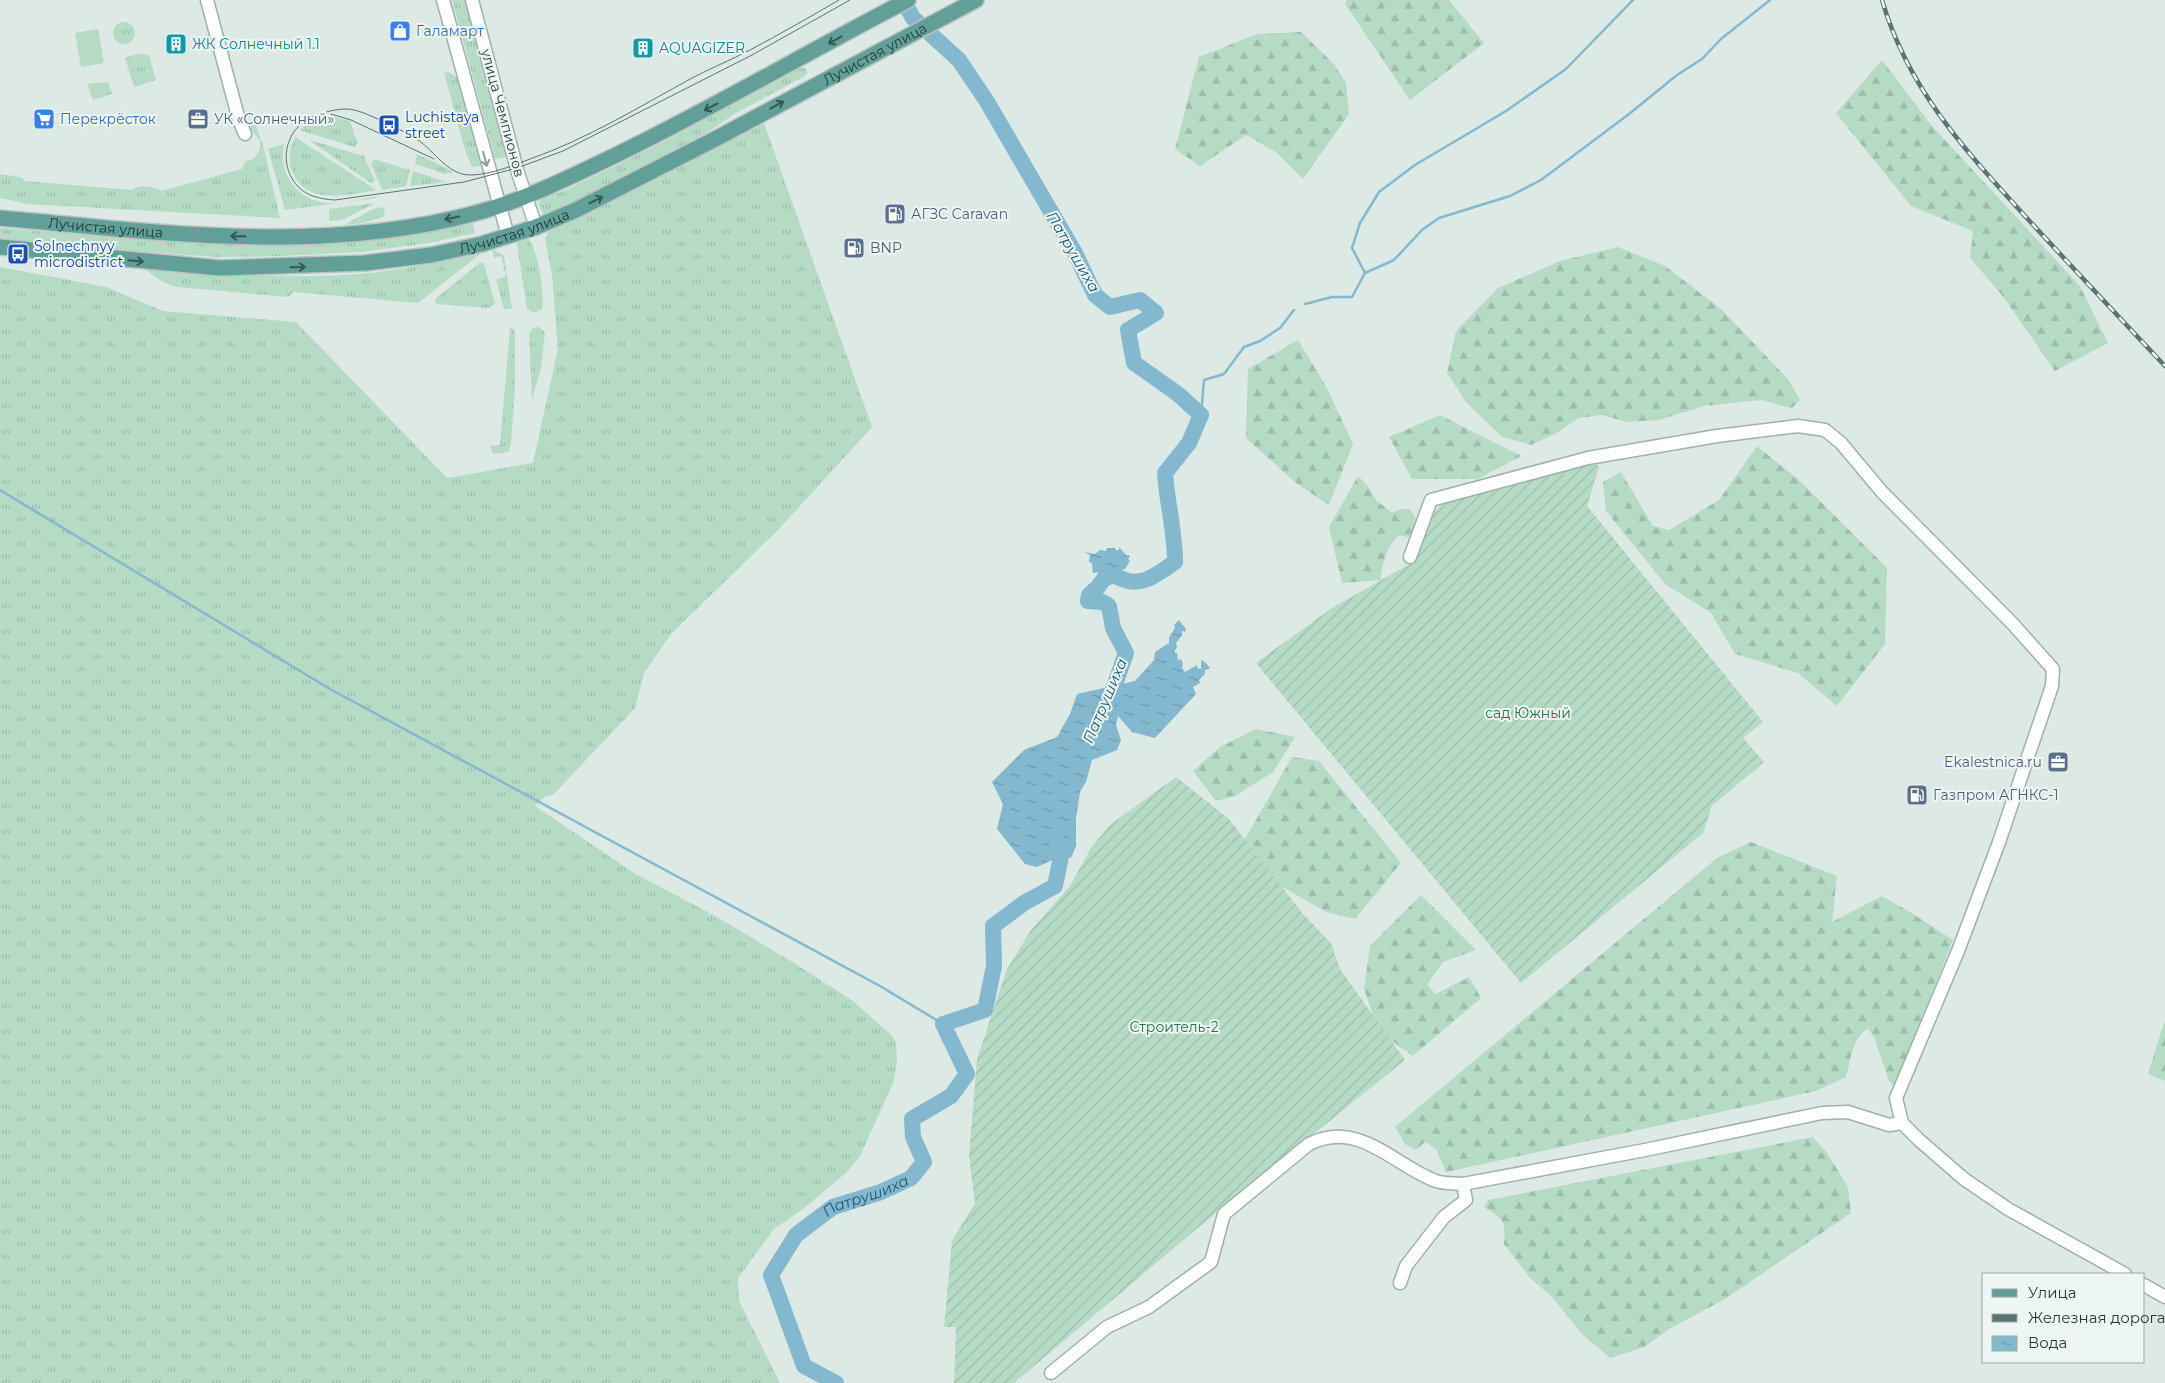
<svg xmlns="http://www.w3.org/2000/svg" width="2165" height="1383" viewBox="0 0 2165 1383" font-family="Montserrat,sans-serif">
<defs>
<pattern id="grass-tufts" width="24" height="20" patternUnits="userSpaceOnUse" patternTransform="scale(1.25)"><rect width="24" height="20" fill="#b5dbc5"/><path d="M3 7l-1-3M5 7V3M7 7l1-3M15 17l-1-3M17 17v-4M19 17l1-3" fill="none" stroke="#9bbdaa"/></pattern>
<pattern id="forest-firs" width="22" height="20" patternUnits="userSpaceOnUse" patternTransform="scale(1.25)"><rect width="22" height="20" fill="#b5dbc5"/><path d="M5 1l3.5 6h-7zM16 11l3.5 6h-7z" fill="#9bbdaa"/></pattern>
<pattern id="garden-furrows" width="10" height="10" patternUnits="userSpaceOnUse" patternTransform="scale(1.25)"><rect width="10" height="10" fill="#b5dbc5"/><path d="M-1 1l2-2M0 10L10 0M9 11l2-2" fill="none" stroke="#9bbdaa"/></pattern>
<pattern id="water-ripples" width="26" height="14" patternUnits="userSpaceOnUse" patternTransform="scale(1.25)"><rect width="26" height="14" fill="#84b8cf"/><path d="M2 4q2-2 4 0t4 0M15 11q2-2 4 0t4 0" fill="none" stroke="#6b97a9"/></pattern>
</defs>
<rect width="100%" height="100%" fill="#dde9e5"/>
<!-- grass -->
<g fill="url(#grass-tufts)">
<polygon points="452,0 466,0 507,157 495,159"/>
<circle cx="124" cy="33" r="11"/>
<polygon points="137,54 149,55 156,80 134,87 125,58"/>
<polygon points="800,68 805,68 808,72 805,76 736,113 691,143 648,166 546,216 542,213 538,203 543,198 568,189 665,141"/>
<polygon points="449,72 457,77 481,166 472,167 466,153 444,73"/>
<polygon points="108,82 112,94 93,100 87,84"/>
<polygon points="330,116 350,121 354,132 353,133 358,142 354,147 299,130 312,120"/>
<polygon points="764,123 872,427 778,530 671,634 644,673 635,708 554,794 544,797 535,806 634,873 717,917 794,963 853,1001 891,1035 896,1042 897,1061 894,1081 860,1156 847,1172 803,1209 774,1229 738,1278 739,1301 780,1383 0,1383 0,267 106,287 163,311 296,322 447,478 533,463 558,349 552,275 545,238 550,231 633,191"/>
<path d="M 255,124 L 263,145 L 280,218 L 28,204 L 0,198 L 0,174 L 21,177 L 25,181 L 132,190 C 141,184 152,186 161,191 L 242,169 L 246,161 L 254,159 L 260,149 L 261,142 L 252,131 L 250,125 Z"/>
<path d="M 295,137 L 376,190 C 347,195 306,206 292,171 C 288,159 289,148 295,137 Z"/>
<polygon points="309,140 364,156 375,181 371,183"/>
<path d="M 284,144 C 278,173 297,201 327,203 C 343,204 361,199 377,196 L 376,198 L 285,210 L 268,149 Z"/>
<polygon points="417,154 454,172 445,174 415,164"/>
<polygon points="374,159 410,170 406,186 382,190 371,164"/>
<polygon points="413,171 446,182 410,186"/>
<polygon points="375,203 342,220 329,221 329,209"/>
<polygon points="383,207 385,216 363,223 344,225 373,209"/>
<polygon points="472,221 475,233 429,243 362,252 281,256 217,257 0,242 0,228 232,245 349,242 416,234"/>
<path d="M 526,237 C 538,244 545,296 542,309 L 534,313 L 527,309 L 517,244 L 518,238 Z"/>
<polygon points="492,249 504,256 512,309 504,309 496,280 506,276 501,256 494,258"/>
<path d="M 480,252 L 480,254 L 418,303 L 293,292 L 289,297 L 176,287 L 163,282 L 141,267 C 197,271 253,277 310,276 C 367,276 425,267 480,252 Z"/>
<polygon points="481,262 484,264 495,304 488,308 436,304 435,299"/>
<polygon points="539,327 545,333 541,368 532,399 529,333 533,328"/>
<polygon points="510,328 514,330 515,335 515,387 511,444 508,452 493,454 490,446 500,445"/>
</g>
<!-- forest -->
<g fill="url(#forest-firs)">
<polygon points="1347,0 1449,0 1484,43 1410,100 1345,4"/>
<polygon points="1301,32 1334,64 1346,83 1349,114 1303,179 1276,152 1246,135 1200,166 1175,149 1199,57 1257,34"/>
<polygon points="1882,60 1932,126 2080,286 2108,343 2055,371 2001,294 1970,258 1973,231 1911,206 1836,113"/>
<polygon points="1618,247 1665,266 1721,309 1788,379 1800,400 1792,408 1761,400 1704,406 1659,420 1627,422 1601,415 1579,418 1555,434 1531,445 1502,437 1466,402 1447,373 1456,331 1498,288 1560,261"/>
<polygon points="1298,340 1327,388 1353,444 1329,505 1296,483 1246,438 1248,369"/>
<polygon points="1440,415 1521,456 1478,479 1412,479 1389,437"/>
<polygon points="1757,446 1800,481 1887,568 1885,644 1837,706 1798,673 1735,654 1711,613 1665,584 1606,511 1603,482 1621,472 1653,526 1669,530 1719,500"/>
<path d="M 1358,476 L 1368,486 L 1376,500 L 1392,513 L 1401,509 L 1410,509 L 1420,525 C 1414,536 1412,539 1399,535 C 1385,548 1383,563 1380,580 L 1342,583 L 1329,527 Z"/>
<polygon points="1256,729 1295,737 1273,772 1235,796 1216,801 1193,771 1220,747"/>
<polygon points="1292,757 1319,761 1401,863 1355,919 1326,912 1276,883 1258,879 1245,839"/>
<path d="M 1751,842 L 1837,876 L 1832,922 L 1882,896 L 1910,912 L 1953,940 L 1895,1085 L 1889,1081 L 1874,1037 L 1868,1029 C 1852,1038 1851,1060 1846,1077 L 1816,1091 L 1446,1172 L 1436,1149 L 1425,1142 L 1416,1150 L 1405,1144 L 1395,1127 L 1402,1121 L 1717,858 Z"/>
<polygon points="1421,895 1476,950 1443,962 1427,985 1436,994 1469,977 1481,998 1413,1056 1379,1032 1364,989 1370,946"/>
<polygon points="2164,1022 2165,1023 2165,1081 2148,1074"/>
<path d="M 1813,1137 L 1828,1154 L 1848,1188 L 1851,1213 L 1725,1299 L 1669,1329 L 1644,1347 L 1610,1358 L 1582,1334 L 1551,1296 L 1530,1278 L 1504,1244 C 1506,1221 1504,1219 1484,1207 L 1488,1200 Z"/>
</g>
<!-- garden -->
<g fill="url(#garden-furrows)">
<polygon points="1594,461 1599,467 1587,506 1763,722 1743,738 1764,762 1712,806 1703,833 1521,983 1256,663 1332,608 1413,562 1435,511 1444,502"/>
<polygon points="1176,777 1229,819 1303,914 1331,943 1340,969 1405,1060 1206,1221 1014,1383 954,1383 956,1327 944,1327 952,1241 975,1203 969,1156 977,1059 1007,969 1031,930 1070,886 1091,848 1110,825"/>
</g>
<!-- pitch -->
<polygon fill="#b5dbc5" points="98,29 104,63 81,67 75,33"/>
<!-- water -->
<g fill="url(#water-ripples)">
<polygon points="1119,547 1126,555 1130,556 1128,559 1130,561 1125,569 1118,571 1117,575 1112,580 1120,581 1110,585 1099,583 1098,587 1095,584 1100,577 1097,572 1093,573 1092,563 1089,562 1090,555 1084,552 1095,554 1100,550 1106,551 1107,548 1115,548 1116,550 1119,550"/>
<polygon points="1179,620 1186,629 1185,632 1182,631 1182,635 1176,643 1177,647 1174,652 1177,653 1178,660 1181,659 1183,664 1182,668 1185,672 1197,665 1197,668 1201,669 1201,660 1205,662 1210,668 1205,670 1205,674 1199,680 1200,683 1193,687 1196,694 1155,738 1132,732 1118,716 1116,725 1121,740 1117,750 1092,760 1086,782 1080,792 1076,819 1076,846 1071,858 1061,856 1037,867 1025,864 997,829 1003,804 992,782 1024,750 1057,737 1070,714 1077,694 1135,681 1154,660 1155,652 1169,643 1169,637 1175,628 1174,625"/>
</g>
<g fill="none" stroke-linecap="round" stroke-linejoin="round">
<!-- stream -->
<g stroke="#84b8cf" stroke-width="2.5">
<polyline points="1365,273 1394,260 1422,230 1439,218 1510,196 1541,180 1629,114 1677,75 1702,59 1721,39 1770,0"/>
<polyline points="1305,304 1332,297 1352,297 1365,273 1352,248 1360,223 1379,192 1415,165 1506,111 1566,69 1633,0"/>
<polyline points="1201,415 1204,380 1224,374 1244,347 1260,341 1280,328 1294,310"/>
<polyline points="0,490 330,689 880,986 943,1024"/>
</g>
<!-- river -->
<g stroke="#84b8cf" stroke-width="16">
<path d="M 903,0 L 913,18 L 959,60 L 986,100 L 1075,253 L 1095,295 L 1110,307 L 1140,300 L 1156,313 L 1128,330 L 1134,363 L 1178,394 L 1201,415 L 1189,443 L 1165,473 C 1167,503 1175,532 1175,562 C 1162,571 1145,585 1128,581 C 1117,578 1119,575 1106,576 L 1098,587 L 1089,595 L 1088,601 L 1102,602 L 1109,606 L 1113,628 L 1126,653 L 1114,687 L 1105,707"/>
<path id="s1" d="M 836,1383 L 804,1366 L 771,1275 L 796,1235 L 833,1207 L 881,1192 L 911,1178 L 924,1162 L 913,1137 L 912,1119 L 951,1096 L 967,1074 L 943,1024 L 985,1010 L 994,966 L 993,926 L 1024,903 L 1055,886 L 1061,856 L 1055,836"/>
</g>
<!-- minor casing -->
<g stroke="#a0b0ad" stroke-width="15">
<g id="minor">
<polyline points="207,0 239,120 245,134"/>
<polyline points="443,0 508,236"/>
<polyline points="472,0 518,173 536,227"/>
<polyline points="1410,557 1431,500 1588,458 1717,436 1798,426 1825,430 1841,443 1882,492 2012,623 2053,669 2052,686 1998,845 1958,951 1896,1098 1902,1123 1919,1140 1964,1179 2008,1209 2125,1274"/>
<polyline points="1400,1283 1406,1266 1444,1217 1466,1200 1463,1184"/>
<polyline points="2144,1285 2165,1297"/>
<path d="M 1051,1373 L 1107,1327 L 1149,1307 L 1211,1262 L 1224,1214 L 1309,1144 C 1359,1119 1393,1165 1436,1181 C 1444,1184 1455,1183 1463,1184 L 1645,1150 L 1822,1113 L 1848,1112 L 1889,1125 L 1902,1123"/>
</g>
</g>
<!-- major casing -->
<g stroke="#bcc3c2" stroke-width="18">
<g id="major">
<path id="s2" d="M 0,218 C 156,232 322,255 476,213 C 525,200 572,176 618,154 C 717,106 811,50 908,0"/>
<path id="s3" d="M 0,247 L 220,268 L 365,263 L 431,255 L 482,244 L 536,227 L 576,210 L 719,137 L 976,0"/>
</g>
</g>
<!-- minor -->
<use href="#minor" stroke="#fff" stroke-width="12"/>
<!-- major -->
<use href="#major" stroke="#619f98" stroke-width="15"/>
<!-- tram -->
<g stroke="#597471" stroke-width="1">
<path d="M 839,0 C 810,17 780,34 750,50 C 731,60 711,68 692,78 C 639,107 587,139 530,159 C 512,166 492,174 472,175 C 450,176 437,155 422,143 C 413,135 366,112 354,110 C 343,107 328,111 317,115 C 306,119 294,128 290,139 C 284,152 285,168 293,180 C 302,195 318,199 335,200 L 464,182 L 517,168 L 563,151 L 752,55 L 850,0"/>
<polyline points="331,114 351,120 434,159"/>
</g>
<!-- rail casing -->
<g stroke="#597471" stroke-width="4.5">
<path id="rail" d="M 1882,0 C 1908,89 1965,150 2025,216 C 2071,266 2118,316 2165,366"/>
</g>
<!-- rail -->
<use href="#rail" stroke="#edf6f3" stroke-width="2.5" stroke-dasharray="8" stroke-linecap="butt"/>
</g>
<!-- one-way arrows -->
<defs><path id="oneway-shaft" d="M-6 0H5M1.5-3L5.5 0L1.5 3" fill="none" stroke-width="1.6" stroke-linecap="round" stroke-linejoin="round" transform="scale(1.25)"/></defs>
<g stroke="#335753">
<use href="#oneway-shaft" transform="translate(835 40) rotate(151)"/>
<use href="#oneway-shaft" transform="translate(777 105) rotate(-29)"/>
<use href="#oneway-shaft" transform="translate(711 107) rotate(152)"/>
<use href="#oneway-shaft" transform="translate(596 200) rotate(-27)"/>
<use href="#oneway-shaft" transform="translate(452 218) rotate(169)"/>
<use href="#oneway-shaft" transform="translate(238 236) rotate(-179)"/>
<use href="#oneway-shaft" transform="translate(136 261) rotate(5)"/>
<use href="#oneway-shaft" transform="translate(298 267) rotate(-1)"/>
</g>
<use stroke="#8f9c9a" href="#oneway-shaft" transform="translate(485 159) rotate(75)"/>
<!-- icons -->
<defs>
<g id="shop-square" transform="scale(1.125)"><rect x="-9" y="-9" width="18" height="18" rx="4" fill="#3f7fe0" stroke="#edf6f3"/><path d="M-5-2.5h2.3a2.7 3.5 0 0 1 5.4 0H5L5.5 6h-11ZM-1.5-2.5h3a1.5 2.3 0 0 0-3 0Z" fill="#fff"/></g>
<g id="building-square" transform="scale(1.125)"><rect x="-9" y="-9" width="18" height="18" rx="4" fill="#0f9aa8" stroke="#edf6f3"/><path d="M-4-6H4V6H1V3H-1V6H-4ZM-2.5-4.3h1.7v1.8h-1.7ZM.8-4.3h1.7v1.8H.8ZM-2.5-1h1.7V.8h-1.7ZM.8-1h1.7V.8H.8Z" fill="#fff"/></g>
<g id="supermarket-square" transform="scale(1.125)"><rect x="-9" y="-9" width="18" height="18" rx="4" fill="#3f7fe0" stroke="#edf6f3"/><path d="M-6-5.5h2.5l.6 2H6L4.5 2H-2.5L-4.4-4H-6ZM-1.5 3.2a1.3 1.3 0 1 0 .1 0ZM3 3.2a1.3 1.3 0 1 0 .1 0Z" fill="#fff"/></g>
<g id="office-square" transform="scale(1.125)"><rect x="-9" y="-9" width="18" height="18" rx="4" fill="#5c6f8a" stroke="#edf6f3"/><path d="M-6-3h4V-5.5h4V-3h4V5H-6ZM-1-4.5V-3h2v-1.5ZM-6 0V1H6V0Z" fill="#fff"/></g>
<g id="bus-square" transform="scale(1.125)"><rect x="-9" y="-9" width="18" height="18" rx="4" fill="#1a4fb4" stroke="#edf6f3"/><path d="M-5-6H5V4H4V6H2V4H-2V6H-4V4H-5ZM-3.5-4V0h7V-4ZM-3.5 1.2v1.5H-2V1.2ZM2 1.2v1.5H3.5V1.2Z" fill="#fff"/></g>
<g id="fuel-square" transform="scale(1.125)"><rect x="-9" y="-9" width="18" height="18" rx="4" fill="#5c6f8a" stroke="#edf6f3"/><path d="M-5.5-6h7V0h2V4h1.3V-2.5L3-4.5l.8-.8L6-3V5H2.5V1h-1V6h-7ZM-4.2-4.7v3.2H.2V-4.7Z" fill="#fff"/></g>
</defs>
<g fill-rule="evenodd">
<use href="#shop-square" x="400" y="31"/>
<use href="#building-square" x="176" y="44"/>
<use href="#building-square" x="643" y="48"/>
<use href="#supermarket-square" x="44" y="119"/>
<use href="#office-square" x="198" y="119"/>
<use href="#bus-square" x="389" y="125"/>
<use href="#fuel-square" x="895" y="214"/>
<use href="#fuel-square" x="854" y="248"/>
<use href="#bus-square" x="18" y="254"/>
<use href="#office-square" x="2058" y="762"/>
<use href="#fuel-square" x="1917" y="795"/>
</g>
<g text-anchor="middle" stroke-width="4" stroke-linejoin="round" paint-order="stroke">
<!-- shop labels -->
<g font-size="14" fill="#366cbe" stroke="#edf6f3" text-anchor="start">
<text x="416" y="36">Галамарт</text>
<text x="60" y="124">Перекрёсток</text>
</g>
<!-- culture labels -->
<g font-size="14" fill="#0d838f" stroke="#edf6f3" text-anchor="start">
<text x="192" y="49">ЖК Солнечный 1.1</text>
<text x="659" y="53">AQUAGIZER</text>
</g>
<!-- street labels -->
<g font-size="14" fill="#1f3835" stroke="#edf6f3">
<text dy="5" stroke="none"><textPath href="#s3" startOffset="922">Лучистая улица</textPath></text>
<text transform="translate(503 113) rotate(75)" y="5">улица Чемпионов</text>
<text dy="5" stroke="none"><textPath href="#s2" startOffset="106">Лучистая улица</textPath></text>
<text dy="5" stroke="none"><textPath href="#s3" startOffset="519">Лучистая улица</textPath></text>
</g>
<!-- transit labels -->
<g font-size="14" fill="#164399" stroke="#edf6f3" text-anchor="start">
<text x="405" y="122">Luchistaya<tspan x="405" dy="16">street</tspan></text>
<text x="34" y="251">Solnechnyy<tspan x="34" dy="16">microdistrict</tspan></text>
</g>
<!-- service labels -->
<g font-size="14" fill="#4e5e75" stroke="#edf6f3" text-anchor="start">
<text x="214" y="124">УК «Солнечный»</text>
<text x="911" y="219">АГЗС Caravan</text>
<text x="870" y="253">BNP</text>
<text x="2042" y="767" text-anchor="end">Ekalestnica.ru</text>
<text x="1933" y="800">Газпром АГНКС-1</text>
</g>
<!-- park labels -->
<g font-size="14" fill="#2a6e4f" stroke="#edf6f3">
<text x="1528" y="718">сад Южный</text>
<text x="1174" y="1032">Строитель-2</text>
</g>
<!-- water labels -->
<g font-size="15" font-style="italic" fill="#1a5773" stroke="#edf6f3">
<text transform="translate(1073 252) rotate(60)" y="5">Патрушиха</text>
<text transform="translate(1105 701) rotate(-67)" y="5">Патрушиха</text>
<text dy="5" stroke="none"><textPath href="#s1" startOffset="261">Патрушиха</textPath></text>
</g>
</g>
<!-- legend -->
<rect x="1982" y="1273" width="162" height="90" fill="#edf6f3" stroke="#9baaa7"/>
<rect x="1992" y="1289" width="25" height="8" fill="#619f98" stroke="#9baaa7"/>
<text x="2028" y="1298" font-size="15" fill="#1f3835">Улица</text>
<rect x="1992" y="1314" width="25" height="8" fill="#597471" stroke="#9baaa7"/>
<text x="2028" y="1323" font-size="15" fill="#1f3835">Железная дорога</text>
<rect x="1992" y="1336" width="25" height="15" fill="url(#water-ripples)" stroke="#9baaa7"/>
<text x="2028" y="1348" font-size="15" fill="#1f3835">Вода</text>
</svg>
